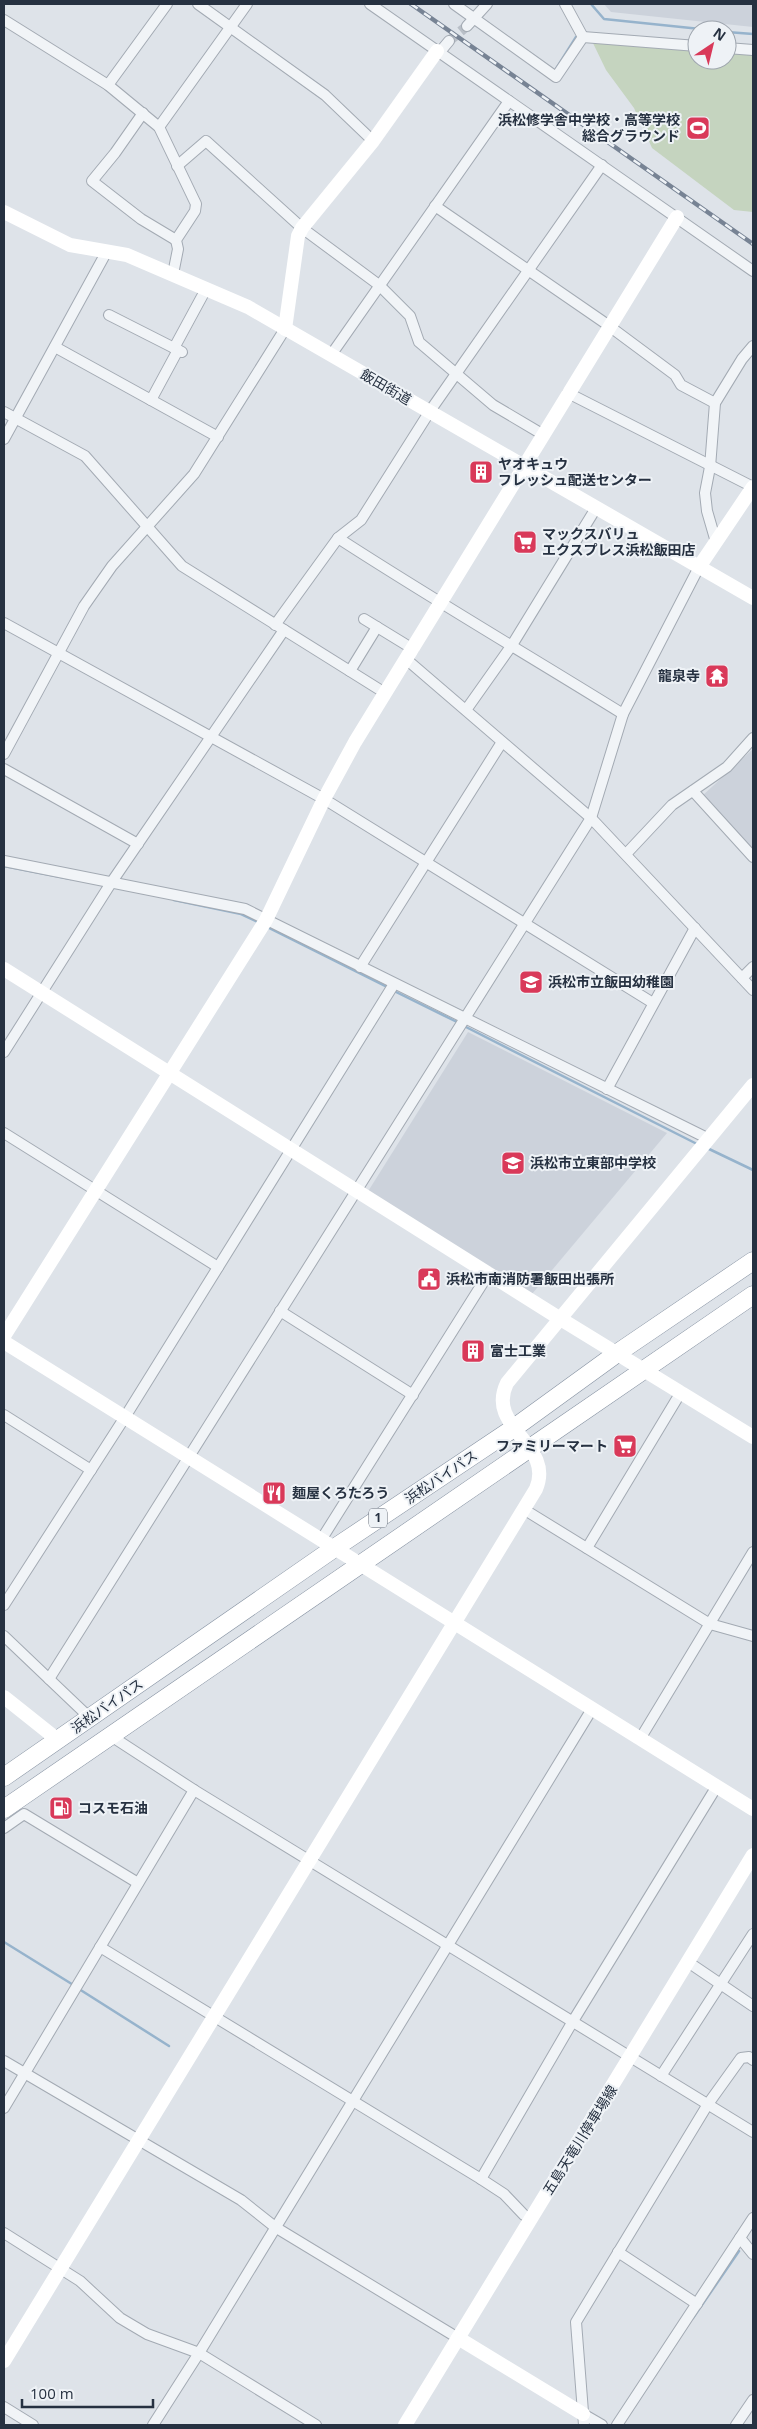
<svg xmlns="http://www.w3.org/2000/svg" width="757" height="2429" viewBox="0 0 757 2429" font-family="'Open Sans','Noto Sans JP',sans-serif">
<rect width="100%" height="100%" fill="#dee3e9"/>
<!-- built -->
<g fill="#ccd2db">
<polygon points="604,4 753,4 753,27 611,12"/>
<polygon points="753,749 753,852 701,797"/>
<polygon points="468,1032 667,1133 532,1294 367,1193"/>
</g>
<!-- green -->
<polygon fill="#c5d4bf" points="592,41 697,50 697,60 727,60 727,52 753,54 753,212 734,210 652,148 634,108 606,70"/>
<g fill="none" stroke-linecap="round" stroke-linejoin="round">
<!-- stream -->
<g stroke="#96b3cc" stroke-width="2.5">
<polyline points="591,4 604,19 710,30"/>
<polyline points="727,32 753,34"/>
<polyline points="556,69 576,37"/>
<polyline points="4,866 71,879"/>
<polyline points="174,900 241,914 258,922"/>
<polyline points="267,927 387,987"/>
<polyline points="392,990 459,1023"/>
<polyline points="464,1026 697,1144"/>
<polyline points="707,1148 753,1170"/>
<polyline points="4,1942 75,1986"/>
<polyline points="79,1989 169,2046"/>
<polyline points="693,2318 739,2251"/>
</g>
<!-- street-tunnel -->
<polyline stroke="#b9bfc7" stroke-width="10" stroke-dasharray="10 5" stroke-linecap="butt" points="449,41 467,26"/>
<!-- street casing -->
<g stroke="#a3aab3" stroke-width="12">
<g id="street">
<polyline points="198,4 325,95 373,141"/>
<polyline points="370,4 753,271"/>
<polyline points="454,4 556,77 583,37"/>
<polyline points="565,4 583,37"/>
<polyline points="4,20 108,85 159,127 196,204 195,211 176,240 178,249 173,274"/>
<polyline points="467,26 487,4"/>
<polyline points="583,37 697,46"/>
<polyline points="727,48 753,50"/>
<polyline points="439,53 449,41"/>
<polyline points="108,85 167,4"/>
<polyline points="143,113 115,153 92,181 141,219 176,240"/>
<polyline points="159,127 247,4"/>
<polyline points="177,166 206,141 302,228 379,285 410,316 419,342 493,405 542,434"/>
<polyline points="435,206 605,323 675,375 681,385 715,403"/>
<polyline points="109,315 182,352"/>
<polyline points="55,347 218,437"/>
<polyline points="174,348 206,289"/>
<polyline points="331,355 509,101"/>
<polyline points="568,393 753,487"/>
<polyline points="151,400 178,350"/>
<polyline points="4,412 85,456 182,566 385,693"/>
<polyline points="4,439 107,251"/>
<path d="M 338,538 C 432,599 528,655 623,714"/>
<polyline points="716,542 707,511 705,493 710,467 715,403 742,359 753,346"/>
<polyline points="364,619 413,649"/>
<polyline points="4,623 324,799 653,1003"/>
<polyline points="275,625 338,538 361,520 430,411 602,165"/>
<polyline points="406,659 591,818 753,990"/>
<polyline points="350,671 377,627"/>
<polyline points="466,710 512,645 596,508"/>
<polyline points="4,754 84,606 112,566 194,474 285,329"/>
<polyline points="4,769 138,844"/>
<polyline points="693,791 753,857"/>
<polyline points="626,854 672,805 727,767 753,738"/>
<polyline points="4,861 245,909 709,1139"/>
<polyline points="360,967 502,742"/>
<polyline points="742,978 753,967"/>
<polyline points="4,1052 111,883 284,630"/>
<polyline points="607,1089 695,928"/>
<polyline points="4,1133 218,1267"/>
<polyline points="280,1311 413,1395"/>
<polyline points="4,1415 91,1470"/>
<polyline points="525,1510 710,1624 753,1636"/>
<polyline points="321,1540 489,1273"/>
<polyline points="587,1548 681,1392"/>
<polyline points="4,1605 125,1417 394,984"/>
<polyline points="4,1636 90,1718"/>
<polyline points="49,1679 591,818 623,714 699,567"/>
<polyline points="111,1736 194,1790 753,2132"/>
<polyline points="640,1739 753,1552"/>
<polyline points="4,1828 24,1814 138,1883"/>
<polyline points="100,1947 481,2179 504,2194 524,2215 531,2219"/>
<polyline points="688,1962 753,2006"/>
<polyline points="4,2061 241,2200 275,2227 458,2338"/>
<polyline points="661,2076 753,1934"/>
<polyline points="4,2108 194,1790"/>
<polyline points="481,2179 573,2021 717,1786"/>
<polyline points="4,2233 80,2281 120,2318 147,2334 199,2353 316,2425"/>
<polyline points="740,2238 753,2254"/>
<polyline points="618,2252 697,2304"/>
<polyline points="4,2407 33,2425"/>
<polyline points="583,2414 602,2425"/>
<polyline points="153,2425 199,2353 592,1709"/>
<polyline points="584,2425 576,2322 708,2104 741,2058 749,2057 753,2060"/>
<polyline points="617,2425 753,2218"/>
<polyline points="736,2425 753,2400"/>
</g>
</g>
<!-- highway casing -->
<g stroke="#8591a1" stroke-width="19">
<g id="highway">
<polyline points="4,1777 333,1549 514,1428 616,1354 753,1261"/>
<polyline points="4,1809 753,1295"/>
</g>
</g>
<!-- street -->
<use href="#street" stroke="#f1f4f7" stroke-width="10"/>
<!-- secondary -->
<g stroke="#fff" stroke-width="14">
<polyline points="4,212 70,245 127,255 248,307 753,598"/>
<polyline points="285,329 298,236 302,228 373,141 437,51"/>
<polyline points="699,567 753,487"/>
<polyline points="4,969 559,1318 753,1437"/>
<polyline points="4,1336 266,920 324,799 355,742 677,217"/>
<polyline points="4,1342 753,1809"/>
<polyline points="4,1697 58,1740"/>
<polyline points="458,2338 583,2414"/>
<path d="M 4,2361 L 536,1489 C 555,1444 485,1428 507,1383 L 753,1085"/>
<polyline points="405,2425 753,1855"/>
</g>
<!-- highway -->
<use href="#highway" stroke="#fff" stroke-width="18"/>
<!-- rail casing -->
<g stroke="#778394" stroke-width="4.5">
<polyline id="rail" points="411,4 753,244"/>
</g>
<!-- rail -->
<use href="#rail" stroke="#eef2f6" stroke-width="2.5" stroke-dasharray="8" stroke-linecap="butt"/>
</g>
<!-- icons -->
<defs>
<g id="stadium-square" transform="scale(1.25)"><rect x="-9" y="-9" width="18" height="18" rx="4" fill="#d93959" stroke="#eef2f6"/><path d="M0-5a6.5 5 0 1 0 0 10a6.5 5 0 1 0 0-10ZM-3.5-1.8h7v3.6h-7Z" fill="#fff"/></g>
<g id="building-square" transform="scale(1.25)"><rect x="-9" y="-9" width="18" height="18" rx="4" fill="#d93959" stroke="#eef2f6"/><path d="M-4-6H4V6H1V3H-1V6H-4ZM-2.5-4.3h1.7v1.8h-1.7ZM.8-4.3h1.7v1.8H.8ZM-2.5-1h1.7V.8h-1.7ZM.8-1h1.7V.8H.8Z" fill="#fff"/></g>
<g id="supermarket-square" transform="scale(1.25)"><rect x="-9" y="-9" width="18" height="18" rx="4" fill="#d93959" stroke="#eef2f6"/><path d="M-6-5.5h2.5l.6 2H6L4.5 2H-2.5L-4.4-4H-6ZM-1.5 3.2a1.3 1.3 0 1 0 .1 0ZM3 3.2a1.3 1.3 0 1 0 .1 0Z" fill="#fff"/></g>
<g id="temple-square" transform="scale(1.25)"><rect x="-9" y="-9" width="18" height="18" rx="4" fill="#d93959" stroke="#eef2f6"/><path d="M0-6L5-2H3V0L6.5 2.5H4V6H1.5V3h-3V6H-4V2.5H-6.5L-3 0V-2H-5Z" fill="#fff"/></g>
<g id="school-square" transform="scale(1.25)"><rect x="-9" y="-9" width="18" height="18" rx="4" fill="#d93959" stroke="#eef2f6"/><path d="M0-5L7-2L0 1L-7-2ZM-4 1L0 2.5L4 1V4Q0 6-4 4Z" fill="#fff"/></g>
<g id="civic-square" transform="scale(1.25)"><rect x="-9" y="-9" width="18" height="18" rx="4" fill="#d93959" stroke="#eef2f6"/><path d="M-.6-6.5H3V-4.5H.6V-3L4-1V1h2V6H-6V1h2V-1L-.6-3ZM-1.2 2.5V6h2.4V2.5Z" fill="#fff"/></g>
<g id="restaurant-square" transform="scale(1.25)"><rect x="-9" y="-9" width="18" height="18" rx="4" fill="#d93959" stroke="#eef2f6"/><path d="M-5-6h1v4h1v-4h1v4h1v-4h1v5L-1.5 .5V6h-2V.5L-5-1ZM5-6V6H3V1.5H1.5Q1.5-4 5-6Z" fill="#fff"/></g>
<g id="fuel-square" transform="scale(1.25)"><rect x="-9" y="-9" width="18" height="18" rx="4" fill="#d93959" stroke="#eef2f6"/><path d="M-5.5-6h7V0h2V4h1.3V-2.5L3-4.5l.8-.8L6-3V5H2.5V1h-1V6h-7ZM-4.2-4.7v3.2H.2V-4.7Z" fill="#fff"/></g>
</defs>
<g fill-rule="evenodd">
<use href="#stadium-square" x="698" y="128"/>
<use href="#building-square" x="481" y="472"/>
<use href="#supermarket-square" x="525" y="542"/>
<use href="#temple-square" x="717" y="676"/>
<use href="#school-square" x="531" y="982"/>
<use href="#school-square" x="513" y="1163"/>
<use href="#civic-square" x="429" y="1279"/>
<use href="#building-square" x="473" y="1351"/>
<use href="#supermarket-square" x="625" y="1446"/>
<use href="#restaurant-square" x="274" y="1493"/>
<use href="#fuel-square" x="61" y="1808"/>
</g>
<g text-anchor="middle" stroke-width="4" stroke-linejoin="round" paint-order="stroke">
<!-- shield labels -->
<rect fill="#eef2f6" stroke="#626b77" stroke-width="1" x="369" y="1508.5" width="18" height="19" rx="4"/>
<g font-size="12" font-weight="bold" fill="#263141">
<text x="378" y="1522">1</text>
</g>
<!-- poi labels -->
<g font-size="14" font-weight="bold" fill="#263141" stroke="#eef2f6" text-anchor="start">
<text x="680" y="125" text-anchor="end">浜松修学舎中学校・高等学校<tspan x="680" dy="16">総合グラウンド</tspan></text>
<text x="498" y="469">ヤオキュウ<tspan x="498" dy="16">フレッシュ配送センター</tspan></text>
<text x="542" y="539">マックスバリュ<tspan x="542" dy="16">エクスプレス浜松飯田店</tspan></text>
<text x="700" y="681" text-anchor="end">龍泉寺</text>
<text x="548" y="987">浜松市立飯田幼稚園</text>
<text x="530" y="1168">浜松市立東部中学校</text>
<text x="446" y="1284">浜松市南消防署飯田出張所</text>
<text x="490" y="1356">富士工業</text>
<text x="608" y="1451" text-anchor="end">ファミリーマート</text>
<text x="292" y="1498">麺屋くろたろう</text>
<text x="78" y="1813">コスモ石油</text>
</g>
<!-- street labels -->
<g font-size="14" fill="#263141" stroke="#eef2f6">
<text transform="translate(386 387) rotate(30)" y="5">飯田街道</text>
<text transform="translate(441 1477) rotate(-34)" y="5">浜松バイパス</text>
<text transform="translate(107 1706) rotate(-35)" y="5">浜松バイパス</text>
<text transform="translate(580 2140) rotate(-58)" y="5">五島天竜川停車場線</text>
</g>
</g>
<!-- border -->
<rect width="757" height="2429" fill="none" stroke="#263141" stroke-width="10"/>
<!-- north arrow -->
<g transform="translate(712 45) rotate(35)"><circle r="24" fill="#eef2f6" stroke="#9ea5ae"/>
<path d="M0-4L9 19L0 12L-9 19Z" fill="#d93959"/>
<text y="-8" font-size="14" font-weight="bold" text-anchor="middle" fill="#263141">N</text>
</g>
<!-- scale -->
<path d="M22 2399v8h131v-8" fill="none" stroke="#263141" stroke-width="2.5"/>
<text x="30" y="2399" font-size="15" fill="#263141" stroke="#eef2f6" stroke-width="4" paint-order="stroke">100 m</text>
</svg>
